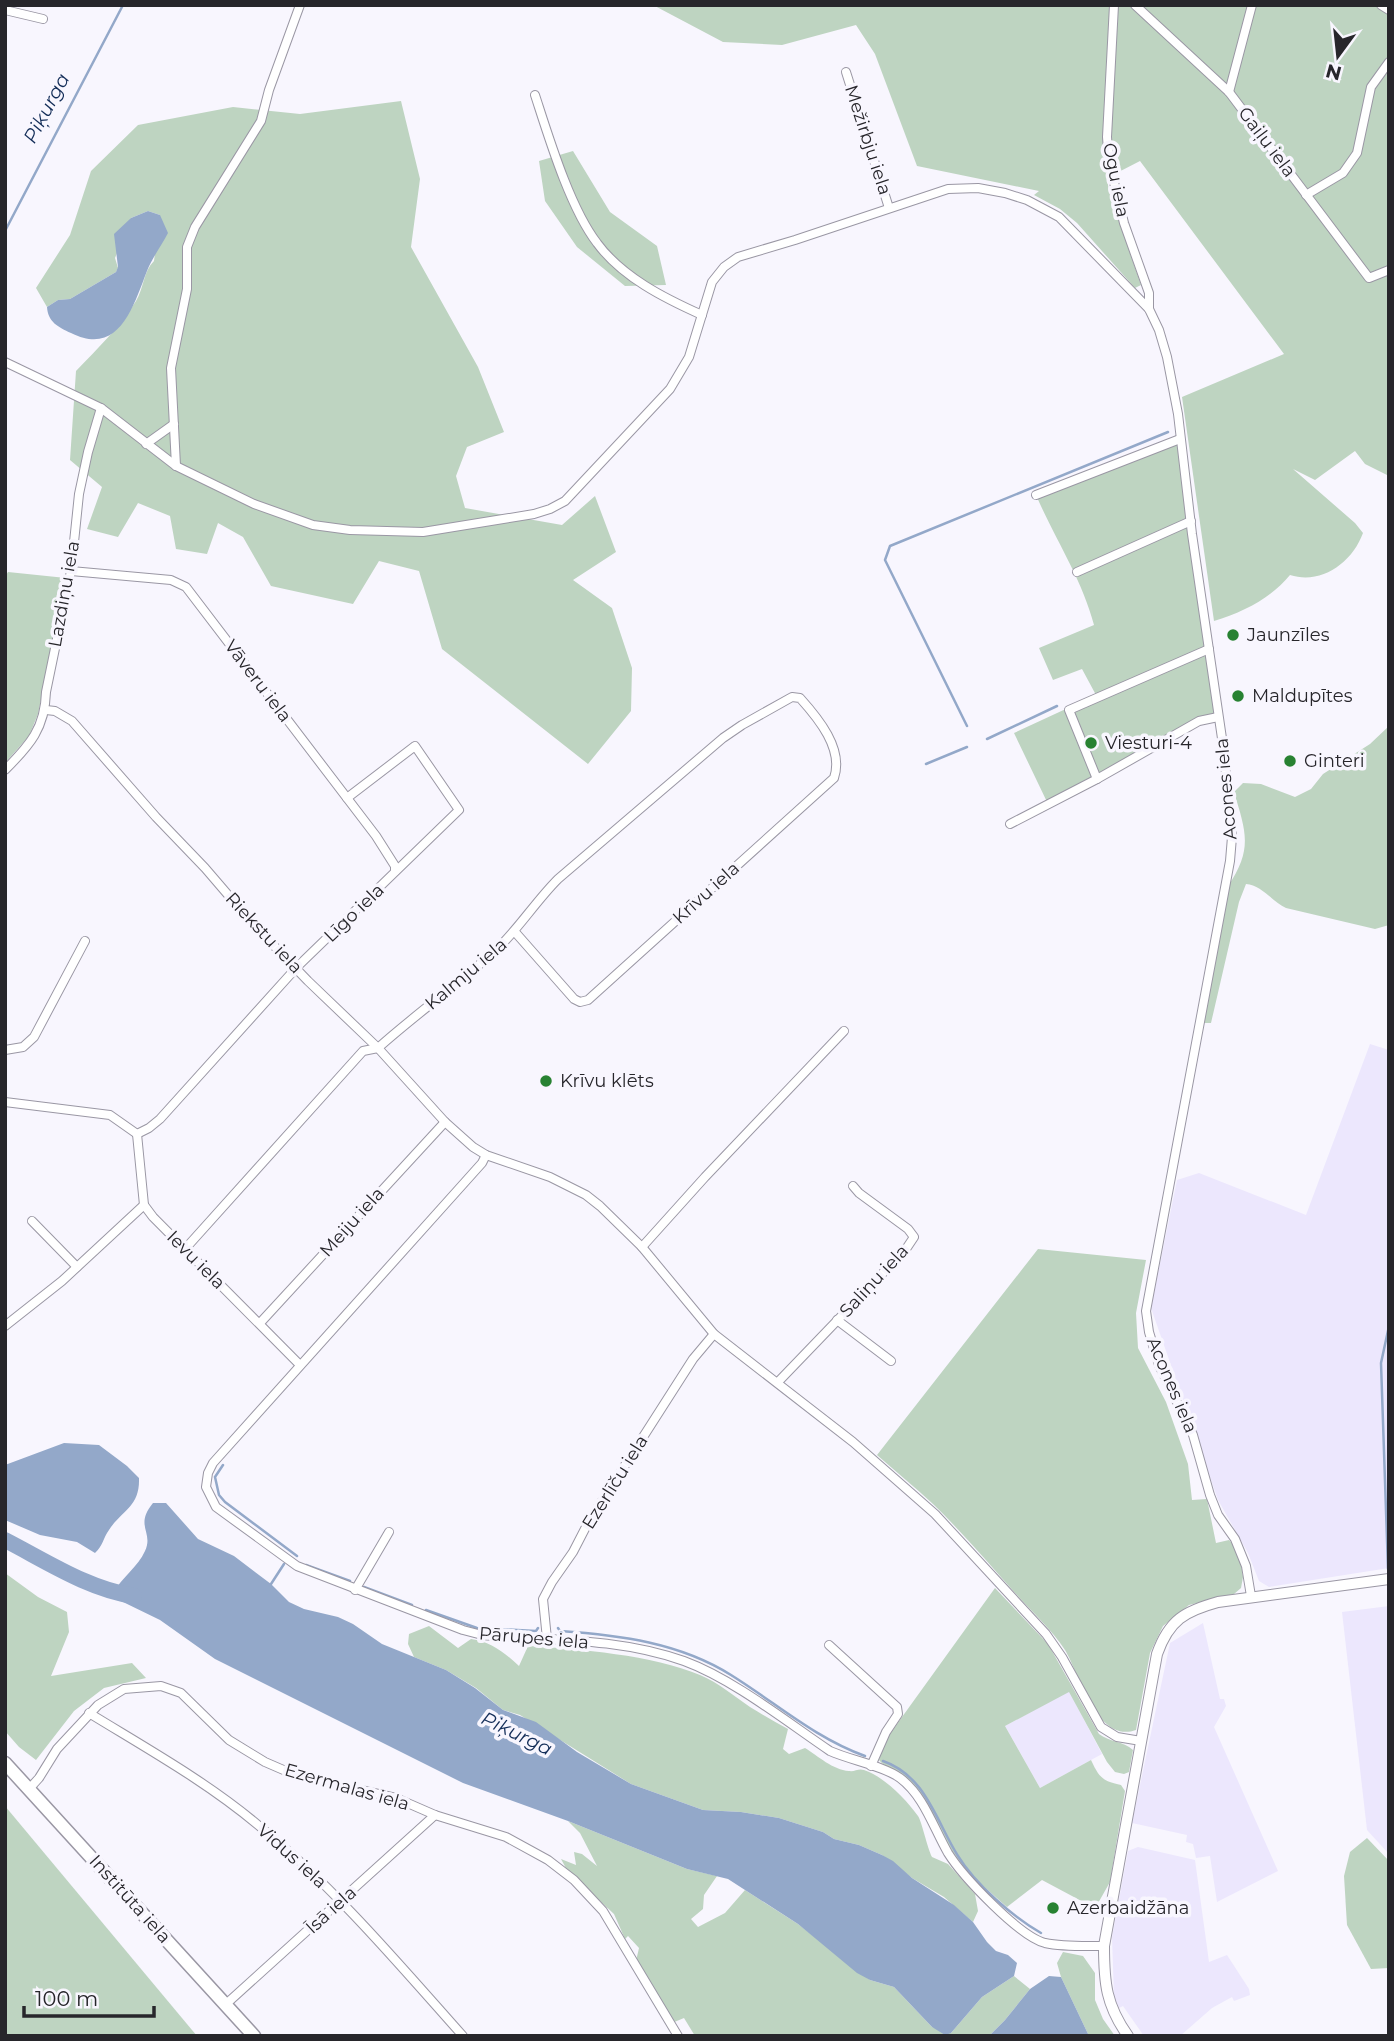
<svg xmlns="http://www.w3.org/2000/svg" width="1394" height="2041" viewBox="0 0 1394 2041" font-family="Montserrat,sans-serif">
<rect width="100%" height="100%" fill="#f8f6fe"/>
<!-- built -->
<g fill="#ece7fd">
<polygon points="1370,1044 1389,1050 1389,1568 1269,1587 1259,1581 1248,1553 1218,1500 1151,1308 1177,1180 1199,1173 1306,1215"/>
<polygon points="1389,1606 1389,1854 1367,1830 1342,1612"/>
<polygon points="1203,1623 1220,1699 1224,1699 1226,1706 1214,1727 1278,1871 1217,1902 1210,1856 1196,1858 1193,1844 1186,1842 1187,1835 1132,1823 1170,1643"/>
<polygon points="1069,1691 1102,1754 1040,1788 1005,1726"/>
<polygon points="1138,1847 1195,1860 1209,1962 1227,1955 1249,1989 1250,1995 1234,2001 1232,1997 1212,2008 1180,2036 1144,2036 1123,2006 1119,2008 1114,1997 1112,1937 1128,1851"/>
</g>
<!-- green -->
<g fill="#bed4c1">
<path d="M 653,5 L 1389,5 L 1389,476 L 1365,464 L 1355,451 L 1315,480 L 1293,469 L 1355,523 L 1363,533 C 1352,563 1321,585 1290,575 C 1270,599 1243,612 1214,621 L 1182,397 L 1284,354 L 1140,161 L 1107,178 L 1109,192 L 1141,285 L 1135,288 L 1077,223 L 1060,209 L 1034,195 L 1039,191 L 917,166 L 875,54 L 856,25 L 782,45 L 723,42 Z"/>
<path d="M 401,101 L 420,179 L 411,247 L 478,367 L 504,432 L 467,447 L 456,476 L 465,508 L 562,525 L 595,496 L 616,552 L 573,580 L 612,608 L 632,668 L 631,711 L 588,764 L 442,649 L 419,571 L 379,561 L 353,604 L 271,586 L 243,537 L 218,523 L 207,554 L 176,549 L 170,516 L 138,503 L 118,537 L 87,529 L 102,487 L 70,460 L 76,371 C 98,348 119,328 136,301 C 144,288 143,272 154,261 L 160,215 L 148,211 L 131,218 L 115,258 L 118,268 L 116,272 L 70,299 L 58,300 L 47,307 L 36,288 L 70,235 L 91,171 L 138,125 L 233,107 L 300,114 Z"/>
<polygon points="573,151 610,212 657,246 666,285 625,286 577,247 545,201 539,161"/>
<path d="M 1180,439 L 1218,717 L 1199,721 L 1048,804 L 1014,733 L 1096,695 L 1082,669 L 1053,680 L 1039,648 L 1094,625 C 1082,579 1055,539 1036,495 Z"/>
<polygon points="8,572 66,578 38,714 29,736 5,763 5,577"/>
<path d="M 1389,726 L 1389,925 L 1375,929 L 1286,908 C 1272,901 1261,885 1246,884 L 1239,902 L 1211,1023 L 1200,1023 L 1228,886 C 1253,849 1246,832 1234,792 L 1243,783 L 1261,784 L 1295,797 L 1311,789 L 1323,774 L 1370,744 Z"/>
<path d="M 1038,1249 L 1146,1260 L 1136,1313 L 1138,1348 L 1166,1402 L 1188,1464 L 1192,1500 L 1207,1499 L 1216,1543 L 1229,1540 L 1234,1545 L 1241,1563 L 1243,1577 L 1241,1588 L 1234,1594 L 1189,1605 L 1163,1626 L 1150,1653 L 1136,1730 C 1097,1744 1080,1675 1065,1650 C 1052,1630 1032,1612 1016,1594 C 989,1564 962,1532 933,1504 C 915,1487 895,1471 877,1455 Z"/>
<polygon points="5,1573 38,1597 67,1612 69,1632 51,1676 132,1663 146,1678 104,1688 74,1711 36,1760 19,1747 5,1731"/>
<path d="M 995,1588 L 1048,1644 L 1099,1734 C 1109,1742 1123,1741 1133,1750 L 1129,1772 L 1124,1774 L 1115,1772 L 1107,1762 L 1069,1692 L 1005,1726 L 1040,1788 L 1091,1760 C 1099,1777 1102,1781 1121,1785 L 1125,1791 L 1110,1882 L 1097,1905 L 1087,1904 L 1042,1880 L 1007,1907 C 988,1890 968,1874 953,1852 C 939,1831 931,1805 914,1786 C 904,1774 886,1769 879,1760 L 884,1742 Z"/>
<path d="M 429,1626 L 458,1648 L 471,1639 C 490,1641 505,1653 519,1666 L 528,1646 C 579,1649 653,1655 700,1675 C 719,1683 734,1696 750,1707 C 763,1715 775,1722 788,1729 L 783,1749 L 789,1754 L 805,1748 C 818,1756 833,1770 849,1771 C 855,1772 858,1768 864,1770 C 883,1776 906,1799 918,1816 C 922,1822 927,1847 932,1857 L 948,1864 L 975,1894 L 978,1911 L 973,1922 L 944,1897 L 912,1878 L 882,1855 L 859,1845 L 834,1839 L 823,1832 L 779,1818 L 741,1812 L 703,1810 L 631,1784 L 520,1715 L 503,1710 L 476,1688 L 446,1670 L 414,1657 L 408,1644 L 409,1634 Z"/>
<polygon points="5,1806 197,2036 5,2036"/>
<polygon points="568,1821 687,1869 717,1876 704,1895 703,1909 691,1919 698,1927 725,1913 745,1890 798,1924 870,1980 894,1987 932,2027 951,2033 982,1997 1014,1976 1030,1989 1005,2020 989,2036 695,2036 684,2018 672,2023 636,1961 639,1948 628,1936 625,1939 614,1914 567,1870 561,1859 576,1865 574,1852 582,1854 597,1866 580,1833"/>
<polygon points="1367,1838 1389,1861 1389,1968 1371,1969 1347,1925 1344,1876 1350,1852"/>
<polygon points="1063,1952 1083,1956 1095,1973 1095,2000 1103,2019 1115,2036 1089,2036 1061,1977 1057,1963"/>
</g>
<!-- water -->
<g fill="#93a8c9">
<path d="M 148,211 L 160,215 L 168,233 C 162,245 152,258 147,271 C 133,307 119,357 71,333 C 58,327 48,322 47,307 L 58,300 L 70,299 L 116,272 L 118,267 L 114,234 L 131,218 Z"/>
<path d="M 64,1443 L 99,1445 L 127,1466 L 139,1478 C 140,1507 122,1510 109,1530 C 103,1538 103,1546 95,1553 L 77,1542 L 40,1535 L 5,1520 L 5,1465 Z"/>
<path d="M 153,1503 L 166,1503 L 198,1539 L 234,1556 L 271,1584 L 289,1602 L 304,1609 L 338,1617 L 353,1624 L 382,1644 L 446,1670 L 475,1688 L 503,1710 L 536,1722 L 577,1752 L 631,1784 L 703,1810 L 741,1812 L 779,1818 L 823,1832 L 834,1839 L 859,1845 L 882,1855 L 893,1861 L 912,1878 L 954,1905 L 973,1922 L 987,1942 L 996,1951 L 1008,1955 L 1017,1963 L 1014,1976 L 982,1997 L 951,2033 L 945,2035 L 932,2027 L 894,1987 L 870,1980 L 857,1973 L 798,1924 L 728,1879 L 687,1869 L 568,1821 L 463,1783 L 215,1659 L 160,1620 L 123,1602 L 113,1593 C 122,1577 138,1567 145,1551 C 154,1532 134,1526 153,1503 Z"/>
<polygon points="1049,1976 1061,1977 1089,2036 989,2036 1005,2020 1030,1989"/>
</g>
<g fill="none" stroke-linecap="round" stroke-linejoin="round">
<!-- stream -->
<g stroke="#93a8c9" stroke-width="2.5">
<polyline points="5,231 123,5"/>
<polyline points="967,726 885,560 890,546 1168,432"/>
<polyline points="987,739 1057,706"/>
<polyline points="926,764 967,747"/>
<polyline points="223,1465 215,1477 219,1495 225,1502 297,1556"/>
<polyline points="306,1565 350,1581"/>
<polyline points="1388,1569 1381,1363 1389,1326"/>
<polyline points="271,1584 284,1564"/>
<polyline points="364,1587 412,1605"/>
<polyline points="426,1610 477,1628 536,1631 538,1628"/>
<path d="M 558,1628 L 560,1631 C 620,1635 680,1643 731,1675 C 776,1703 815,1738 865,1756"/>
<path d="M 883,1761 C 926,1776 936,1821 958,1856 C 975,1884 1013,1917 1041,1933"/>
</g>
<!-- river -->
<path stroke="#93a8c9" stroke-width="16" d="M 5,1540 C 46,1561 88,1589 134,1596"/>
<!-- minor casing -->
<g stroke="#9a97a4" stroke-width="10">
<g id="minor">
<polyline points="1114,5 1107,137 1109,162 1124,223 1149,293 1149,309"/>
<polyline points="1135,5 1229,92 1369,278 1389,270"/>
<polyline points="1381,5 1389,10"/>
<polyline points="5,10 43,19"/>
<polyline points="846,72 889,208"/>
<polyline points="1229,92 1252,5"/>
<path d="M 535,95 C 549,138 570,208 597,243 C 622,277 664,298 702,315"/>
<polyline points="1306,195 1343,173 1357,153 1371,87 1389,62"/>
<polyline points="5,362 101,408 176,466 254,504 313,525 350,530 423,532 534,514 550,509 565,501 670,389 689,357 712,282 724,267 738,257 795,240 948,189 978,188 1005,193 1027,200 1059,217 1149,309 1159,330 1167,357 1178,414 1192,534 1224,752 1232,837 1230,861 1146,1311 1149,1332 1159,1365 1193,1435 1210,1495 1218,1515 1235,1539 1246,1566 1251,1596"/>
<polyline points="146,444 174,424"/>
<polyline points="176,466 171,368 187,289 187,247 195,227 261,121 269,90 300,5"/>
<polyline points="1036,495 1180,439"/>
<polyline points="71,571 171,580 186,587 376,836 395,866 395,871"/>
<polyline points="1077,572 1191,521"/>
<polyline points="46,710 55,711 72,721 156,817 205,868 253,924 308,981 378,1048 445,1122 473,1147 486,1155 550,1177 586,1195 600,1206 642,1247 714,1334 853,1442 935,1514 1046,1634 1062,1657 1101,1727 1117,1737 1141,1741"/>
<path d="M 5,770 C 30,745 45,728 46,692 L 71,571 L 79,494 L 88,452 L 101,408"/>
<polyline points="1097,779 1069,710 1209,649"/>
<polyline points="1010,824 1097,779 1199,721 1218,717"/>
<polyline points="5,1050 23,1047 34,1037 85,941"/>
<polyline points="5,1102 110,1115 137,1134"/>
<polyline points="137,1134 149,1128 160,1119 297,967 459,810 415,746 347,798"/>
<polyline points="137,1134 144,1205 153,1217 300,1365"/>
<path d="M 486,1155 L 482,1163 L 213,1463 L 208,1473 L 206,1487 L 216,1507 L 297,1566 L 463,1630 L 482,1635 C 549,1640 620,1638 684,1661 C 733,1679 787,1722 830,1751 C 850,1760 884,1766 900,1778 C 924,1796 933,1827 948,1853 C 963,1877 1019,1936 1045,1943 C 1064,1947 1085,1946 1104,1946"/>
<polyline points="32,1221 77,1267"/>
<polyline points="642,1247 705,1177 844,1031"/>
<path d="M 185,1249 L 363,1051 L 378,1048 C 416,1014 457,985 494,952 C 518,930 535,902 558,879 L 723,738 L 742,725 L 792,697 L 800,698 C 818,718 844,749 834,778 L 588,1000 L 580,1002 L 574,999 L 515,932"/>
<polyline points="837,1320 891,1361"/>
<polyline points="260,1323 445,1122"/>
<polyline points="5,1326 62,1281 144,1205"/>
<polyline points="778,1382 906,1249 914,1237 908,1229 859,1193 853,1186"/>
<polyline points="355,1590 389,1532"/>
<polyline points="547,1639 543,1599 552,1582 573,1552 588,1523 693,1359 714,1334"/>
<polyline points="829,1645 897,1707 898,1714 886,1732 871,1766"/>
<path d="M 89,1713 C 146,1748 207,1782 258,1825 C 334,1887 398,1963 463,2036"/>
<polyline points="29,1789 39,1778 57,1749 98,1705 124,1689 161,1686 181,1693 229,1740 265,1762 295,1775 396,1798 435,1815 506,1837 548,1860 574,1880 603,1911 678,2036"/>
<polyline points="225,2005 435,1815"/>
</g>
</g>
<!-- tertiary casing -->
<g stroke="#9a97a4" stroke-width="12">
<path id="tertiary" d="M 1128,2036 C 1106,2005 1104,1983 1104,1946 L 1157,1654 C 1169,1620 1185,1611 1218,1602 L 1389,1579"/>
</g>
<!-- primary casing -->
<g stroke="#9a97a4" stroke-width="15">
<polyline id="primary" points="5,1763 254,2036"/>
</g>
<!-- minor -->
<use href="#minor" stroke="#fff" stroke-width="8"/>
<!-- tertiary -->
<use href="#tertiary" stroke="#fff" stroke-width="10"/>
<!-- primary -->
<use href="#primary" stroke="#fff" stroke-width="12"/>
</g>
<!-- markers -->
<g fill="#288232" stroke="#f8f6fe" stroke-width="2.5">
<circle cx="1233" cy="635" r="7"/>
<circle cx="1238" cy="696" r="7"/>
<circle cx="1091" cy="743" r="7"/>
<circle cx="1290" cy="761" r="7"/>
<circle cx="546" cy="1081" r="7"/>
<circle cx="1053" cy="1908" r="7"/>
</g>
<g text-anchor="middle" stroke-width="7" stroke-linejoin="round" paint-order="stroke">
<!-- street labels -->
<g font-size="18" fill="#27262b" stroke="#f8f6fe">
<text transform="translate(868 140) rotate(72)" y="6">Mežirbju iela</text>
<text transform="translate(1267 142) rotate(53)" y="6">Gaiļu iela</text>
<text transform="translate(1116 180) rotate(79)" y="6">Ogu iela</text>
<text transform="translate(64 594) rotate(-80)" y="6">Lazdiņu iela</text>
<text transform="translate(258 681) rotate(53)" y="6">Vāveru iela</text>
<text transform="translate(1226 789) rotate(-95)" y="6">Acones iela</text>
<text transform="translate(706 893) rotate(-42)" y="6">Krīvu iela</text>
<text transform="translate(354 913) rotate(-44)" y="6">Līgo iela</text>
<text transform="translate(264 933) rotate(47)" y="6">Riekstu iela</text>
<text transform="translate(466 974) rotate(-40)" y="6">Kalmju iela</text>
<text transform="translate(352 1222) rotate(-48)" y="6">Meiju iela</text>
<text transform="translate(196 1260) rotate(45)" y="6">Ievu iela</text>
<text transform="translate(874 1281) rotate(-47)" y="6">Saliņu iela</text>
<text transform="translate(1172 1385) rotate(67)" y="6">Acones iela</text>
<text transform="translate(615 1482) rotate(-58)" y="6">Ezerlīču iela</text>
<text transform="translate(534 1638) rotate(5)" y="6">Pārupes iela</text>
<text transform="translate(347 1787) rotate(16)" y="6">Ezermalas iela</text>
<text transform="translate(292 1856) rotate(42)" y="6">Vidus iela</text>
<text transform="translate(130 1899) rotate(48)" y="6">Institūta iela</text>
<text transform="translate(331 1910) rotate(-42)" y="6">Īsā iela</text>
</g>
<!-- poi labels -->
<g font-size="18" fill="#27262b" stroke="#f8f6fe" text-anchor="start">
<text x="1247" y="641">Jaunzīles</text>
<text x="1252" y="702">Maldupītes</text>
<text x="1105" y="749">Viesturi-4</text>
<text x="1304" y="767">Ginteri</text>
<text x="560" y="1087">Krīvu klēts</text>
<text x="1067" y="1914">Azerbaidžāna</text>
</g>
<!-- water labels -->
<g font-size="19" font-style="italic" fill="#132d58" stroke="#f8f6fe">
<text transform="translate(46 108) rotate(-62)" y="7">Piķurga</text>
<text transform="translate(517 1733) rotate(26)" y="7">Piķurga</text>
</g>
</g>
<!-- border -->
<rect width="1394" height="2041" fill="none" stroke="#27262b" stroke-width="14"/>
<!-- north arrow -->
<g transform="translate(1338 56) rotate(195)" stroke="#f8f6fe" stroke-width="5" paint-order="stroke">
<path d="M0-5L12 26L0 18L-12 26Z" fill="#27262b"/>
<text y="-10" font-size="19" font-weight="bold" text-anchor="middle" fill="#27262b">N</text>
</g>
<!-- scale -->
<path d="M24 2006v10h130v-10" fill="none" stroke="#27262b" stroke-width="3.5"/>
<text x="35" y="2006" font-size="21" fill="#27262b" stroke="#f8f6fe" stroke-width="5" paint-order="stroke">100 m</text>
</svg>
